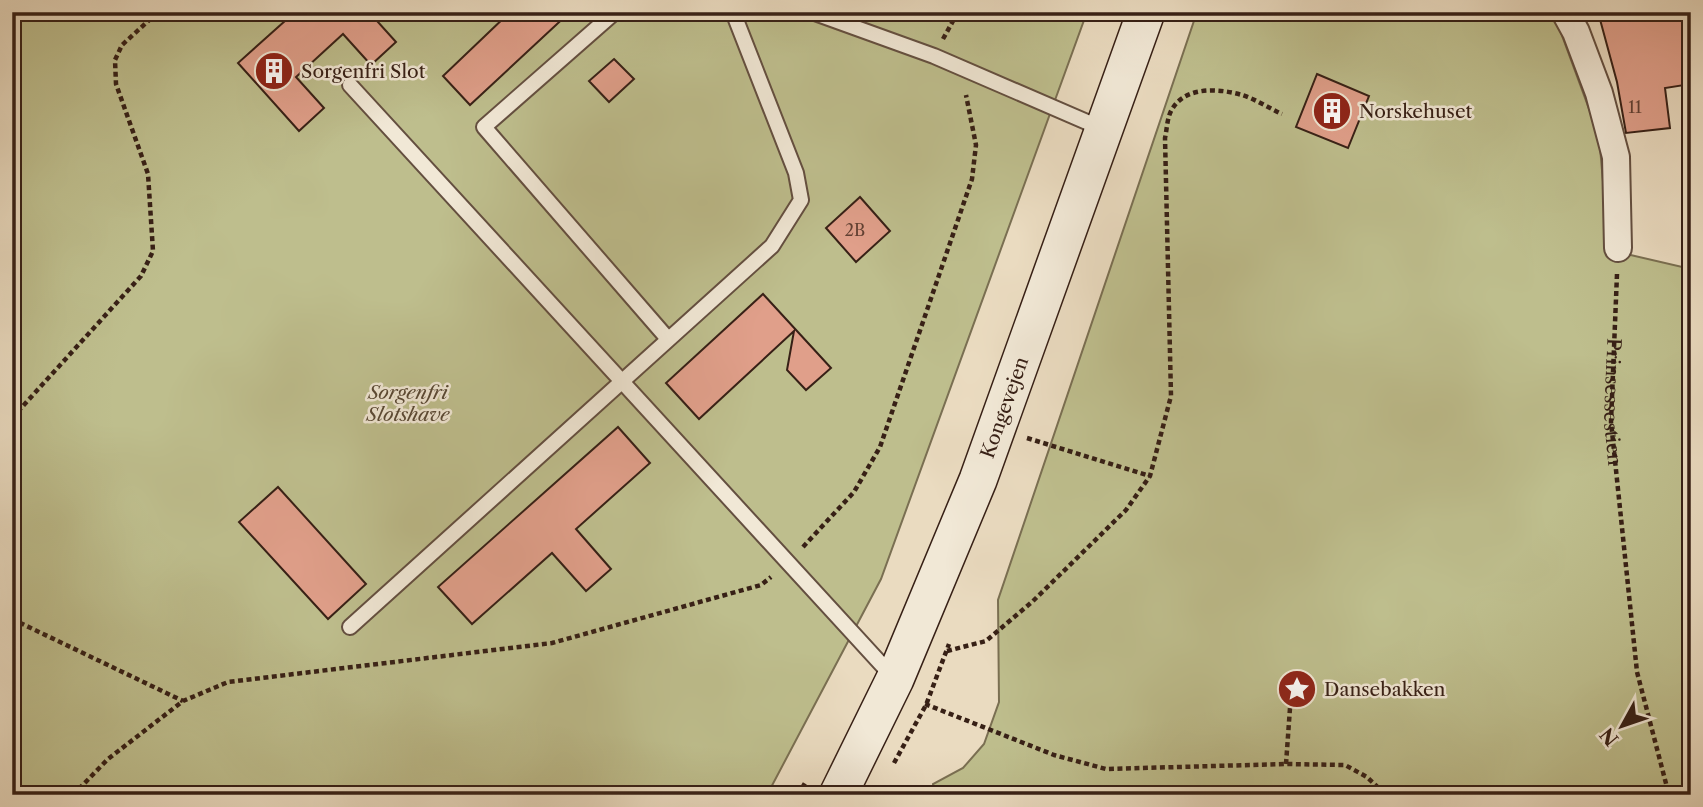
<svg xmlns="http://www.w3.org/2000/svg" width="1703" height="807" font-family="'Libre Caslon Text',serif">
<style>
.green{fill:#bebe8d;stroke:#7a6f52;stroke-width:2}
.building{fill:#e09f8a;stroke:#372016;stroke-width:2}
.lines{fill:none;stroke-linecap:round;stroke-linejoin:round}
.lane-casing{stroke:#644f40;stroke-width:18}
.street-casing{stroke:#644f40;stroke-width:30}
.secondary-casing{stroke:#372016;stroke-width:40}
.path{stroke:#372016;stroke-width:4.5;stroke-dasharray:5 3.5;stroke-linecap:butt}
.lane{stroke:#f1e8d6;stroke-width:14}
.street{stroke:#f1e8d6;stroke-width:26}
.secondary{stroke:#f1e8d6;stroke-width:37}
.labels{text-anchor:middle;stroke-width:5;stroke-linejoin:round;paint-order:stroke}
.number-label{font-size:16px;fill:#614033}
.poi-label{font-size:19px;fill:#372016;stroke:#f1e8d6;text-anchor:start}
.park-label{font-size:19px;font-style:italic;fill:#594834;stroke:#f1e8d6}
.street-label{font-size:19px;fill:#372016;stroke:#f1e8d6}
</style>
<rect width="100%" height="100%" fill="#eadbc0"/>
<filter id="stains"><feTurbulence type="fractalNoise" baseFrequency=".00286" numOctaves="4"/><feColorMatrix values="0 0 0 0 .2 0 0 0 0 .09 0 0 0 0 .02 0 0 0 .5 -.17"/></filter>
<radialGradient id="worn" r=".72"><stop offset=".6" stop-color="#630" stop-opacity="0"/><stop offset="1" stop-color="#630" stop-opacity=".3"/></radialGradient>
<g class="green">
<path d="M 12,12 L 1087,12 L 881,579 L 767,795 L 12,795 Z"/>
<path d="M 1197,12 L 1551,12 L 1557,22 L 1599,136 L 1609,250 L 1691,269 L 1691,795 L 934,795 L 933,784 L 963,768 L 984,744 L 999,702 L 998,600 Z"/>
</g>
<g class="building">
<path d="M 295,12 L 369,12 L 396,42 L 371,65 L 343,34 L 296,77 L 324,108 L 299,131 L 238,63 Z"/>
<path d="M 510,12 L 570,12 L 470,105 L 443,76 Z"/>
<path d="M 1598,12 L 1691,12 L 1691,84 L 1665,88 L 1670,128 L 1626,133 L 1617,82 Z"/>
<path d="M 614,59 L 634,79 L 609,102 L 589,81 Z"/>
<path d="M 1317,74 L 1369,96 L 1348,148 L 1296,127 Z"/>
<path d="M 860,197 L 890,231 L 856,262 L 826,228 Z"/>
<path d="M 763,294 L 831,368 L 806,390 L 787,370 L 794,331 L 699,419 L 666,383 Z"/>
<path d="M 618,427 L 650,463 L 576,529 L 611,569 L 586,591 L 552,553 L 472,624 L 438,587 Z"/>
<path d="M 278,487 L 366,584 L 328,619 L 239,522 Z"/>
</g>
<g class="lines">
<g class="lane-casing">
<g id="lane">
<path d="M 615,12 L 484,127 L 668,339"/>
<path d="M 812,12 L 934,56 L 1103,129"/>
<path d="M 350,85 L 893,677"/>
<path d="M 350,627 L 772,246 L 801,200 L 796,173 L 733,12"/>
</g>
</g>
<g class="street-casing">
<path id="street" d="M 1565,12 L 1576,32 L 1599,93 L 1616,157 L 1618,248"/>
</g>
<g class="secondary-casing">
<g id="secondary">
<path id="s2" d="M 838,795 L 895,679 L 978,480 L 1146,12"/>
</g>
</g>
<g class="path">
<path d="M 943,39 L 958,12"/>
<path id="s1" d="M 1617,274 L 1611,422 L 1637,672 L 1669,795"/>
<path d="M 12,418 L 141,276 L 153,251 L 148,174 L 116,84 L 115,60 L 122,45 L 158,12"/>
<path d="M 1027,438 L 1150,476"/>
<path d="M 803,547 L 854,492 L 880,447 L 972,179 L 976,145 L 966,95"/>
<path d="M 12,619 L 183,701"/>
<path d="M 947,651 L 986,641 L 1032,602 L 1126,510 L 1150,476 L 1171,396 L 1165,138 C 1167,129 1167,119 1171,111 C 1184,86 1218,88 1242,95 C 1255,99 1269,108 1282,114"/>
<path d="M 925,704 L 1054,755 L 1106,769 L 1286,764 L 1345,765 L 1367,777 L 1386,795"/>
<path d="M 894,763 L 926,705 L 949,644"/>
<path d="M 1286,764 L 1291,694"/>
<path d="M 73,795 L 108,759 L 183,701 L 228,682 L 552,643 L 761,585 L 771,577"/>
<path d="M 798,795 L 805,783"/>
</g>
<use href="#lane" class="lane"/>
<use href="#street" class="street"/>
<use href="#secondary" class="secondary"/>
</g>
<defs>
<g id="building-disc" transform="scale(2.0125)"><circle r="9.5" fill="#8f2418" stroke="#f1e8d6"/><path d="M-4-6H4V6H1V3H-1V6H-4ZM-2.5-4.3h1.7v1.8h-1.7ZM.8-4.3h1.7v1.8H.8ZM-2.5-1h1.7V.8h-1.7ZM.8-1h1.7V.8H.8Z" fill="#fff"/></g>
<g id="sight-disc" transform="scale(2.0125)"><circle r="9.5" fill="#8f2418" stroke="#f1e8d6"/><path d="M0-6L1.8-2.2L6-1.7L2.9 1.2L3.7 5.4L0 3.3L-3.7 5.4L-2.9 1.2L-6-1.7L-1.8-2.2Z" fill="#fff"/></g>
</defs>
<g fill-rule="evenodd">
<use href="#building-disc" x="274" y="71"/>
<use href="#building-disc" x="1332" y="111"/>
<use href="#sight-disc" x="1297" y="689"/>
</g>
<g class="labels">
<g class="number-label">
<text x="1635" y="113">11</text>
<text x="855" y="236">2B</text>
</g>
<g class="poi-label">
<text x="301" y="78">Sorgenfri Slot</text>
<text x="1359" y="118">Norskehuset</text>
<text x="1324" y="696">Dansebakken</text>
</g>
<g class="park-label">
<text x="408" y="399">Sorgenfri<tspan x="408" dy="22">Slotshave</tspan></text>
</g>
<g class="street-label">
<text dy="7" stroke="none"><textPath href="#s1" startOffset="128">Prinsessestien</textPath></text>
<text dy="7" stroke="none"><textPath href="#s2" startOffset="422">Kongevejen</textPath></text>
</g>
</g>
<rect width="1703" height="807" fill="none" stroke="#eadbc0" stroke-width="42"/>
<rect x="14" y="14" width="1675" height="779" fill="none" stroke="#372016" stroke-width="3.5"/>
<rect x="21" y="21" width="1661" height="765" fill="none" stroke="#372016" stroke-width="2"/>
<g transform="translate(1622 726) rotate(230)" stroke="#f1e8d6" stroke-width="5" paint-order="stroke">
<path d="M0-5L12 26L0 18L-12 26Z" fill="#372016"/>
<text y="-10" font-size="19" font-weight="bold" text-anchor="middle" fill="#372016">N</text>
</g>
<rect width="100%" height="100%" filter="url(#stains)"/>
<rect width="100%" height="100%" fill="url(#worn)"/>
</svg>
